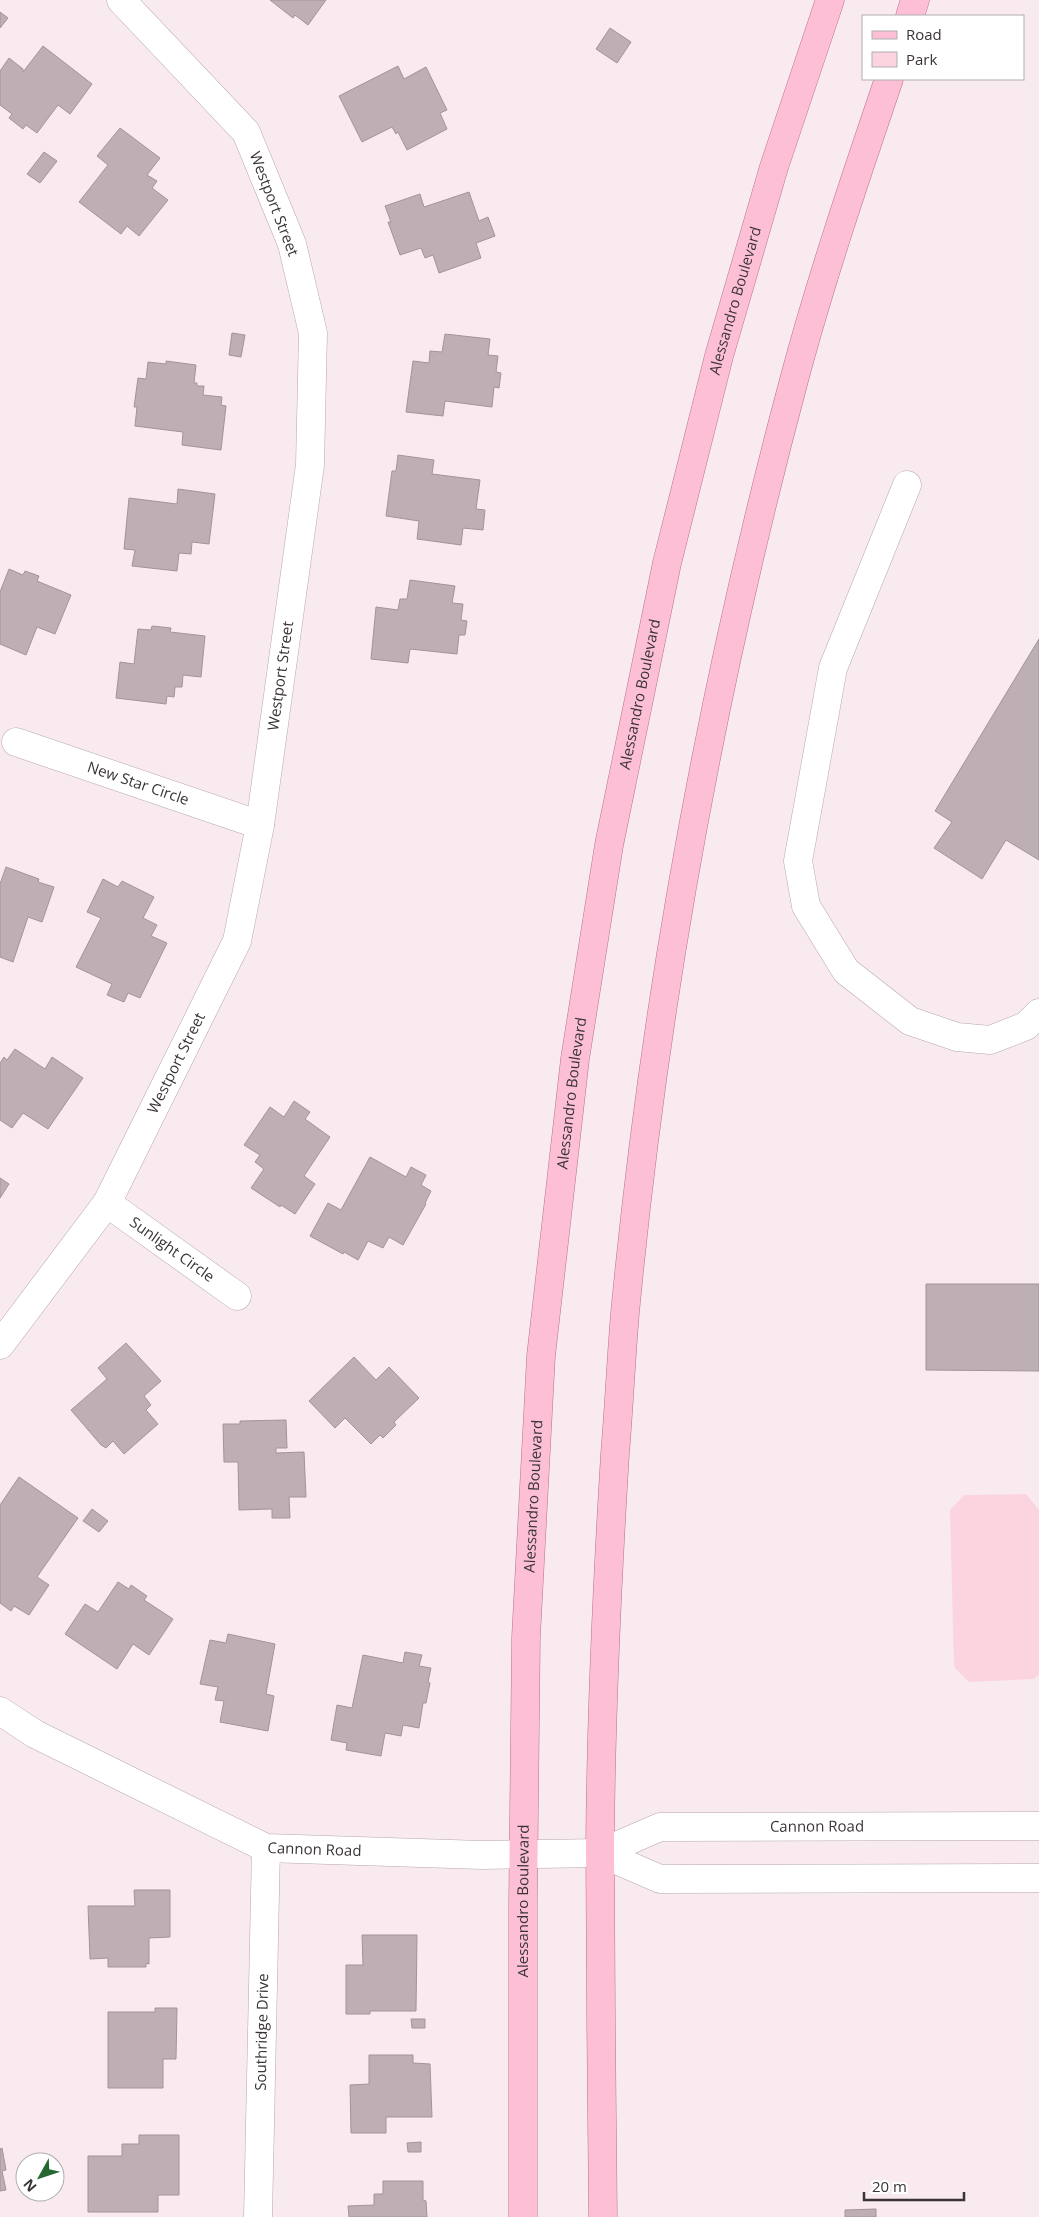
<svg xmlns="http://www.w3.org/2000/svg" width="1039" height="2217" font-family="'Open Sans',sans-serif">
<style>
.green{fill:#fbd4e0}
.building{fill:#bdafb3;stroke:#a29498}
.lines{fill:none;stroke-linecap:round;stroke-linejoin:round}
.minor-casing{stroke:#b6a8ac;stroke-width:29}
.major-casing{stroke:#b7728b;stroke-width:29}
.minor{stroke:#fff;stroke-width:28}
.major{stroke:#fcbfd5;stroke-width:28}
.labels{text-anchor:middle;stroke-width:4;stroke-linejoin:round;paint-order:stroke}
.street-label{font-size:15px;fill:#3a3436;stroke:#fff}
</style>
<rect width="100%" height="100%" fill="#f9eaef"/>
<path class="green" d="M 1026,1494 L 1039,1510 L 1039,1674 L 1034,1679 L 969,1682 L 954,1667 L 950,1510 L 964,1495 Z"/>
<g class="building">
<path d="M 270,0 L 326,0 L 308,25 L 295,15 L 293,18 Z"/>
<path d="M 0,12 L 8,18 L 0,28 Z"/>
<path d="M 610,28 L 631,42 L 617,63 L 596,49 Z"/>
<path d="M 43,46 L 92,84 L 70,114 L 58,105 L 37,133 L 26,125 L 23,129 L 9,118 L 12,114 L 0,105 L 0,71 L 9,58 L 23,69 L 23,72 Z"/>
<path d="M 398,66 L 404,79 L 426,67 L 447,110 L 440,113 L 447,129 L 407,150 L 398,132 L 396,134 L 392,127 L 362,142 L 339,96 Z"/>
<path d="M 120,128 L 160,158 L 147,175 L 157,181 L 152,188 L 168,200 L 139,236 L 127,226 L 121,234 L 79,202 L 108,165 L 97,156 Z"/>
<path d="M 44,152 L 57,161 L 40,183 L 27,174 Z"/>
<path d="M 469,192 L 479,221 L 488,217 L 495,236 L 476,243 L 481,258 L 439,273 L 433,255 L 425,258 L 421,248 L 400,255 L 388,222 L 391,222 L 385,206 L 420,194 L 424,207 Z"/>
<path d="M 232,333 L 245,335 L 241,357 L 229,355 Z"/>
<path d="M 445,334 L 490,339 L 488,355 L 498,356 L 496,372 L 501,373 L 499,388 L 494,387 L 492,407 L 445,401 L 443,416 L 406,412 L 413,361 L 429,363 L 430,351 L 442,352 Z"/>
<path d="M 166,361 L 196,365 L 194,383 L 197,383 L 197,386 L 204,386 L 203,395 L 222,397 L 221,405 L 226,406 L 221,450 L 182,445 L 183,432 L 135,426 L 137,407 L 134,407 L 138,378 L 146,379 L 148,362 L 166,364 Z"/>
<path d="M 398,455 L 434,460 L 432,474 L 480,480 L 476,509 L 485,510 L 483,530 L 463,528 L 461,545 L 417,539 L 419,521 L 386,516 L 392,471 L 396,471 Z"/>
<path d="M 178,489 L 215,494 L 209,544 L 192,542 L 191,554 L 179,553 L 177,571 L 132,566 L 135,550 L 124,549 L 129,498 L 177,504 Z"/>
<path d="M 9,569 L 23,575 L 25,571 L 39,576 L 37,581 L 71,595 L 55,634 L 37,627 L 26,655 L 0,644 L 0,592 Z"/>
<path d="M 410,580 L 455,586 L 452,603 L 463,604 L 461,620 L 467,621 L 465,635 L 459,635 L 457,654 L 410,649 L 408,663 L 371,659 L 376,607 L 398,610 L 400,599 L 407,599 Z"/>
<path d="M 152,626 L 171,628 L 170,632 L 205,636 L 201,677 L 183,675 L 182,687 L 175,687 L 174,697 L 167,696 L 166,704 L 116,698 L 120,662 L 134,664 L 138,629 L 151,630 Z"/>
<path d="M 1039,639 L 1039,860 L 1006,840 L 982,879 L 934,848 L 952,822 L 935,811 Z"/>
<path d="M 6,867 L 39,879 L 38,882 L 54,887 L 42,922 L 28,917 L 13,962 L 0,957 L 0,884 Z"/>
<path d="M 103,879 L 118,887 L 122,881 L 154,897 L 143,918 L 157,925 L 151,936 L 167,943 L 140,998 L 128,993 L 124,1002 L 107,995 L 112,984 L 76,967 L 101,918 L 87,912 Z"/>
<path d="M 15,1049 L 45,1069 L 52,1057 L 83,1078 L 48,1129 L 23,1113 L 12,1128 L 0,1120 L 0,1063 L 4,1057 L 7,1060 Z"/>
<path d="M 294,1101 L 310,1112 L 305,1119 L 330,1137 L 304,1176 L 315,1184 L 295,1214 L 281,1205 L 280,1207 L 251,1188 L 264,1169 L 255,1162 L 260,1155 L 244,1145 L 270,1107 L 284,1117 Z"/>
<path d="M 370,1157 L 406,1177 L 411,1167 L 426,1175 L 421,1185 L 431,1191 L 425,1203 L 426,1204 L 403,1245 L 389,1237 L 383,1248 L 368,1241 L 358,1260 L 344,1252 L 343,1254 L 310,1236 L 328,1203 L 341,1210 Z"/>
<path d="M 0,1178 L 9,1184 L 0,1198 Z"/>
<path d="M 926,1284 L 1039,1284 L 1039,1371 L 926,1370 Z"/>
<path d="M 126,1343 L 161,1381 L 144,1396 L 151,1405 L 146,1410 L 158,1424 L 124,1454 L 113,1441 L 106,1448 L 101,1445 L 71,1410 L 107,1379 L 98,1368 Z"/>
<path d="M 354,1357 L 376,1380 L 389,1367 L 419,1398 L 394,1422 L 396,1425 L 383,1438 L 380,1435 L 371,1444 L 345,1418 L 335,1428 L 309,1401 Z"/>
<path d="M 286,1420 L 287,1448 L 276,1448 L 276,1453 L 304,1452 L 306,1497 L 289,1497 L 290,1518 L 272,1518 L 272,1509 L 239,1510 L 238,1462 L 224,1462 L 223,1424 L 240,1424 L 240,1421 Z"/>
<path d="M 19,1477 L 78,1518 L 37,1577 L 49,1585 L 29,1615 L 14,1606 L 11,1611 L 0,1603 L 0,1505 Z"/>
<path d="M 92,1509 L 108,1521 L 99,1532 L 83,1521 Z"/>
<path d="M 118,1582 L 129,1589 L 131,1585 L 147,1596 L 144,1600 L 173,1619 L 149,1655 L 133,1644 L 117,1669 L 65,1634 L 85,1604 L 98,1612 Z"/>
<path d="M 228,1634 L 275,1644 L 266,1694 L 274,1696 L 268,1731 L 220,1722 L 224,1701 L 215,1700 L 218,1687 L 200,1684 L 210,1640 L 226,1643 Z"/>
<path d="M 405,1652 L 422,1655 L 419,1666 L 431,1668 L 428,1682 L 430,1683 L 426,1703 L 423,1703 L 419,1728 L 403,1725 L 401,1736 L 385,1733 L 381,1756 L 346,1750 L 347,1743 L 331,1740 L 337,1705 L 352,1708 L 363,1655 L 403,1663 Z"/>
<path d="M 134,1890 L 170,1890 L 170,1937 L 149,1938 L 149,1964 L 146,1963 L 146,1967 L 108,1967 L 108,1958 L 90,1959 L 88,1906 L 135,1906 Z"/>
<path d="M 362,1935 L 417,1935 L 416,2011 L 370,2011 L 370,2014 L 346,2014 L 346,1965 L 363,1965 Z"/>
<path d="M 155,2008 L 177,2008 L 176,2059 L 163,2059 L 163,2088 L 108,2088 L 108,2012 L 155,2012 Z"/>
<path d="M 411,2019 L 425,2019 L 425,2028 L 412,2028 Z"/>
<path d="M 369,2055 L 413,2055 L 413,2063 L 430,2064 L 432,2117 L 386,2117 L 386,2133 L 351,2133 L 350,2085 L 369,2084 Z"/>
<path d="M 139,2135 L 179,2135 L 179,2195 L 158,2195 L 158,2212 L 88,2212 L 88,2156 L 122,2156 L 122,2144 L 139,2144 Z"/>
<path d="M 421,2142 L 421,2152 L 408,2152 L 407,2143 Z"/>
<path d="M 2,2148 L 6,2170 L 2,2171 L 6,2190 L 0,2191 L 0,2149 Z"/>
<path d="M 383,2181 L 423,2181 L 423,2200 L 426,2201 L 427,2217 L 349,2217 L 348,2206 L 374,2205 L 374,2194 L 383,2194 Z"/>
<path d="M 876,2209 L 876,2217 L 845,2217 L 845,2210 Z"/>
</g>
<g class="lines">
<g class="minor-casing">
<g id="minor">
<path d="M 907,485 L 833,668 L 798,861 L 806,906 L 846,971 L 910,1021 L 957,1037 L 990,1040 L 1026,1026 L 1039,1013"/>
<path id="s1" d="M 16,742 L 260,825"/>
<path id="s2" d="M 107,1203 L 237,1296"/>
<path id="s3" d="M 0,1345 L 107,1203 L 237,941 L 260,825 L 310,465 L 313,333 L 292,244 L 246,132 L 121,0"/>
<path id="s4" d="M 0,1711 L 35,1734 L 266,1848 L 482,1855 L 600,1853 L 660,1827 L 1039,1826"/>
<path d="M 600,1853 L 660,1879 L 1039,1878"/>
<path id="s5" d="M 258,2217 L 266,1848"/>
</g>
</g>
<g class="major-casing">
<g id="major">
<path d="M 910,16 L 915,0"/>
<path id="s6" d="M 523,2217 L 523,1902 L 526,1637 L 541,1356 L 575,1059 L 609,845 L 667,563 L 719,356 L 774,167 L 830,0"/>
<path d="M 603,2217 C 602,2093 600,1970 600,1846 C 601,1716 607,1585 615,1454 C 619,1407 621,1360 625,1313 C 655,998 712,686 794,380 C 821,279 855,179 889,79"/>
</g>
</g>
<use href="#minor" class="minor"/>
<use href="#major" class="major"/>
</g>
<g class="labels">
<g class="street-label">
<text transform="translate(274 204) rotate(69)" y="5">Westport Street</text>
<text dy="5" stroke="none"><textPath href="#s6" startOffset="1936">Alessandro Boulevard</textPath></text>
<text dy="5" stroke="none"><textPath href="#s3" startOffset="739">Westport Street</textPath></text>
<text dy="5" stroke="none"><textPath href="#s6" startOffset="1531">Alessandro Boulevard</textPath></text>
<text dy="5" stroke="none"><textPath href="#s1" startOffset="129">New Star Circle</textPath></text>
<text dy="5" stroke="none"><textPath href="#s3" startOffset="334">Westport Street</textPath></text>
<text dy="5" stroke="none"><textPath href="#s6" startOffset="1126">Alessandro Boulevard</textPath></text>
<text dy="5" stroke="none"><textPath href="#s2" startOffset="80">Sunlight Circle</textPath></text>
<text dy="5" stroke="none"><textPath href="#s6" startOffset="721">Alessandro Boulevard</textPath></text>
<text dy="5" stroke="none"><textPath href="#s4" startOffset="856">Cannon Road</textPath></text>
<text dy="5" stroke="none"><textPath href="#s4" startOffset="348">Cannon Road</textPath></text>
<text dy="5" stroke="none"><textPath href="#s6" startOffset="316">Alessandro Boulevard</textPath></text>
<text dy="5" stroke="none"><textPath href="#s5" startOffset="185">Southridge Drive</textPath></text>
</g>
</g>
<rect x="862" y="15" width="162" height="65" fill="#ffffff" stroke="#b0aeaf"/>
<rect x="872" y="31" width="25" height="8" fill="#fcbfd5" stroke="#b0aeaf"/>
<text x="906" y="40" font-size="15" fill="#3a3436">Road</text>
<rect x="872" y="52" width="25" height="15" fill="#fbd4e0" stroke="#b0aeaf"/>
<text x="906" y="65" font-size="15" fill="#3a3436">Park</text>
<g transform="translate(40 2177) rotate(230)"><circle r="24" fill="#ffffff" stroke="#b0aeaf"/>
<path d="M0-4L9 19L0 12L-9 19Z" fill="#256731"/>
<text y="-8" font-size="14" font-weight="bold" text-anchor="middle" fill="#3a3436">N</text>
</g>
<path d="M864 2192v8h100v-8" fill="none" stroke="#3a3436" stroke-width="2.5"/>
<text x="872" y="2192" font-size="15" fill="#3a3436" stroke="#ffffff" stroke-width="4" paint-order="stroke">20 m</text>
</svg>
